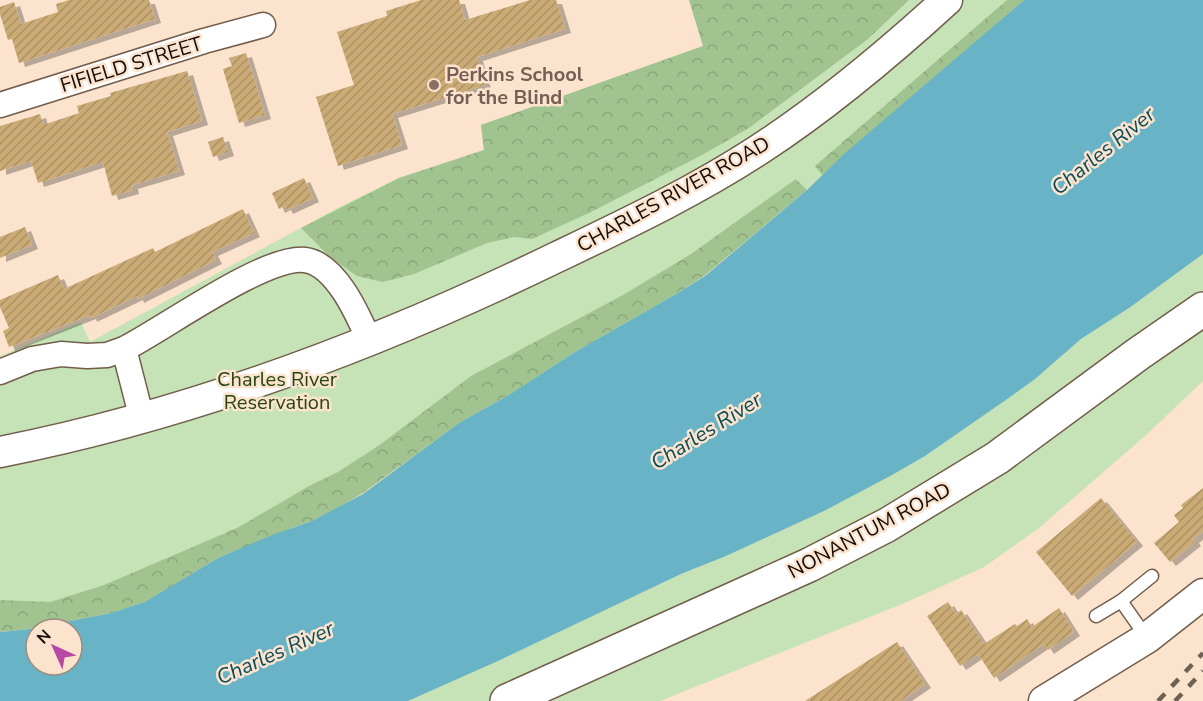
<svg xmlns="http://www.w3.org/2000/svg" width="1203" height="701" font-family="'Nunito Sans',sans-serif">
<style>
.green{fill:#c5e3b6}
.forest{fill:url(#forest-crowns)}
.water{fill:#68b3c5;fill-rule:evenodd}
.building{fill:url(#building-hatch);filter:url(#shadow)}
.lines{fill:none;stroke-linecap:round;stroke-linejoin:round}
.service-casing{stroke:#725d4b;stroke-width:15}
.minor-casing{stroke:#725d4b;stroke-width:27}
.tertiary-casing{stroke:#725d4b;stroke-width:33}
.secondary-casing{stroke:#725d4b;stroke-width:36}
.service{stroke:#fff;stroke-width:12}
.minor{stroke:#fff;stroke-width:24}
.tertiary{stroke:#fff;stroke-width:30}
.secondary{stroke:#fff;stroke-width:33}
.rail{stroke:#6e6054;stroke-width:4.5;stroke-dasharray:10 10;stroke-linecap:butt}
.education-dot{fill:#8d6e63;stroke:#fbe3ce;stroke-width:2}
.labels{text-anchor:middle;stroke-width:5;stroke-linejoin:round;paint-order:stroke}
.street-label{font-size:20px;fill:#120a04;stroke:#fbe3ce}
.education-label{font-size:20px;font-weight:bold;fill:#785e54;stroke:#fbe3ce;text-anchor:start}
.park-label{font-size:20px;fill:#264511;stroke:#fbe3ce}
.water-label{font-size:21px;font-style:italic;fill:#064c59;stroke:#fbe3ce}
</style>
<defs>
<pattern id="forest-crowns" width="20" height="18" patternUnits="userSpaceOnUse" patternTransform="scale(1.5)"><rect width="20" height="18" fill="#a1c390"/><path d="M2 6a3 3 0 1 1 6 0M12 15a3 3 0 1 1 6 0" fill="none" stroke="#8aa67b"/></pattern>
<pattern id="building-hatch" width="6" height="6" patternUnits="userSpaceOnUse" patternTransform="scale(1.5)"><rect width="6" height="6" fill="#caaa75"/><path d="M-1 1l2-2M0 6l6-6M5 7l2-2" fill="none" stroke="#ac9164"/></pattern>
<filter id="shadow"><feDropShadow dx="6" dy="4" stdDeviation="0" flood-color="#0004"/></filter>
</defs>
<rect width="100%" height="100%" fill="#fbe3ce"/>
<g class="green">
<path d="M 689,0 L 1024,0 L 844,154 L 807,190 L 704,276 L 312,521 L 0,632 L 0,356 L 81,322 L 90,342 L 336,209 L 399,178 L 484,150 L 481,125 L 703,46 Z"/>
<path d="M 1203,254 L 1203,381 L 1146,435 L 1039,528 L 984,567 L 907,602 L 660,701 L 408,701 L 498,661 L 681,574 L 726,556 L 824,511 L 925,456 L 1035,379 L 1081,339 L 1129,308 Z"/>
</g>
<g class="forest">
<path d="M 689,0 L 909,0 L 868,39 L 749,128 L 702,155 L 591,212 L 532,239 L 514,237 L 487,243 L 414,274 L 383,282 L 357,276 L 330,257 L 301,228 L 399,178 L 484,150 L 481,125 L 703,46 Z"/>
<path d="M 1007,0 L 1024,0 L 822,175 L 815,166 Z"/>
<path d="M 796,179 L 807,190 L 704,276 L 671,297 L 575,352 L 509,395 L 459,423 L 363,493 L 336,509 L 312,521 L 294,527 L 218,558 L 146,602 L 111,613 L 30,629 L 0,632 L 0,600 L 50,602 L 104,585 L 237,528 L 311,485 L 338,472 L 381,444 L 471,376 L 623,295 L 691,254 Z"/>
</g>
<path class="water" d="M 1024,0 L 1203,0 L 1203,254 L 1129,308 L 1081,339 L 1035,379 L 1013,395 L 925,456 L 892,475 L 824,511 L 726,556 L 681,574 L 498,661 L 408,701 L 0,701 L 0,632 L 30,629 L 111,613 L 145,602 L 218,558 L 272,535 L 312,521 L 363,494 L 459,423 L 509,395 L 575,352 L 671,297 L 705,276 L 807,190 L 844,154 ZM 36,629 L 72,629 L 72,665 L 36,665 Z"/>
<g class="building">
<path d="M 69,0 L 149,0 L 155,19 L 19,63 L 12,39 L 8,40 L 0,14 L 0,7 L 14,2 L 21,24 L 58,12 L 56,4 Z"/>
<path d="M 421,0 L 459,0 L 465,20 L 530,0 L 556,0 L 565,29 L 477,57 L 485,85 L 392,114 L 402,145 L 338,166 L 316,97 L 354,85 L 337,32 L 387,16 L 386,11 Z"/>
<path d="M 246,53 L 265,115 L 239,123 L 223,69 L 232,66 L 229,58 Z"/>
<path d="M 187,71 L 202,121 L 167,132 L 179,171 L 132,185 L 133,190 L 112,196 L 103,162 L 38,183 L 31,161 L 0,171 L 0,126 L 40,114 L 43,125 L 79,113 L 77,106 L 111,96 L 110,93 Z"/>
<path d="M 223,137 L 228,152 L 213,157 L 208,142 Z"/>
<path d="M 304,178 L 313,198 L 287,210 L 285,206 L 279,209 L 272,193 Z"/>
<path d="M 243,209 L 254,233 L 212,252 L 216,260 L 138,299 L 137,296 L 91,318 L 90,315 L 9,347 L 3,331 L 9,328 L 0,307 L 0,300 L 58,275 L 64,289 L 153,248 L 155,252 Z"/>
<path d="M 25,227 L 32,245 L 0,258 L 0,237 Z"/>
<path d="M 1203,488 L 1203,531 L 1193,539 L 1195,542 L 1170,562 L 1154,543 L 1179,522 L 1174,515 L 1183,508 L 1181,505 Z"/>
<path d="M 1101,498 L 1137,542 L 1072,596 L 1036,552 Z"/>
<path d="M 948,602 L 956,614 L 961,610 L 984,644 L 1015,624 L 1017,626 L 1027,619 L 1032,627 L 1059,608 L 1074,632 L 1048,650 L 1044,644 L 994,678 L 978,654 L 960,666 L 927,616 Z"/>
<path d="M 897,642 L 925,684 L 900,701 L 805,701 Z"/>
</g>
<g class="lines">
<g class="service-casing">
<g id="service">
<path d="M 1121,601 L 1152,576"/>
<path d="M 1096,616 L 1121,601 L 1147,638"/>
</g>
</g>
<g class="minor-casing">
<g id="minor">
<path d="M 0,105 L 204,41 L 263,25"/>
<path d="M 124,349 L 142,419"/>
<path d="M 0,372 L 32,359 L 61,354 L 87,356 L 107,355 L 124,349 C 164,329 265,255 305,260 C 336,264 358,315 369,340"/>
</g>
</g>
<g class="tertiary-casing">
<g id="tertiary">
<path d="M 0,452 C 194,414 380,343 557,257 C 626,224 696,191 760,149 C 826,106 889,53 947,0"/>
<path d="M 1044,701 L 1147,638 L 1203,594"/>
</g>
</g>
<g class="secondary-casing">
<path id="secondary" d="M 507,701 L 809,565 L 887,525 L 997,458 L 1138,354 L 1203,309"/>
</g>
<use href="#service" class="service"/>
<use href="#minor" class="minor"/>
<use href="#tertiary" class="tertiary"/>
<use href="#secondary" class="secondary"/>
<g class="rail">
<path d="M 1158,701 L 1203,653"/>
<path d="M 1175,701 L 1203,671"/>
</g>
</g>
<circle class="education-dot" cx="434" cy="85" r="6"/>
<g class="labels">
<g class="street-label">
<text transform="translate(131 64) rotate(-17)" y="7">FIFIELD STREET</text>
<text transform="translate(673 194) rotate(-29)" y="7">CHARLES RIVER ROAD</text>
<text transform="translate(869 530) rotate(-28)" y="7">NONANTUM ROAD</text>
</g>
<g class="education-label">
<text x="446" y="81">Perkins School<tspan x="446" dy="23">for the Blind</tspan></text>
</g>
<g class="park-label">
<text x="277" y="386">Charles River<tspan x="277" dy="23">Reservation</tspan></text>
</g>
<g class="water-label">
<text transform="translate(1103 151) rotate(-39)" y="7">Charles River</text>
<text transform="translate(706 431) rotate(-32)" y="7">Charles River</text>
<text transform="translate(275 653) rotate(-24)" y="7">Charles River</text>
</g>
</g>
<g transform="translate(54 647) rotate(315)"><circle r="28" fill="#fbe3ce" stroke="#9e8c7d" stroke-width="1.5"/>
<path d="M0-4.5L10 22L0 15L-10 22Z" fill="#b748a5"/>
<text y="-9" font-size="16" font-weight="bold" text-anchor="middle" fill="#120a04">N</text>
</g>
</svg>
